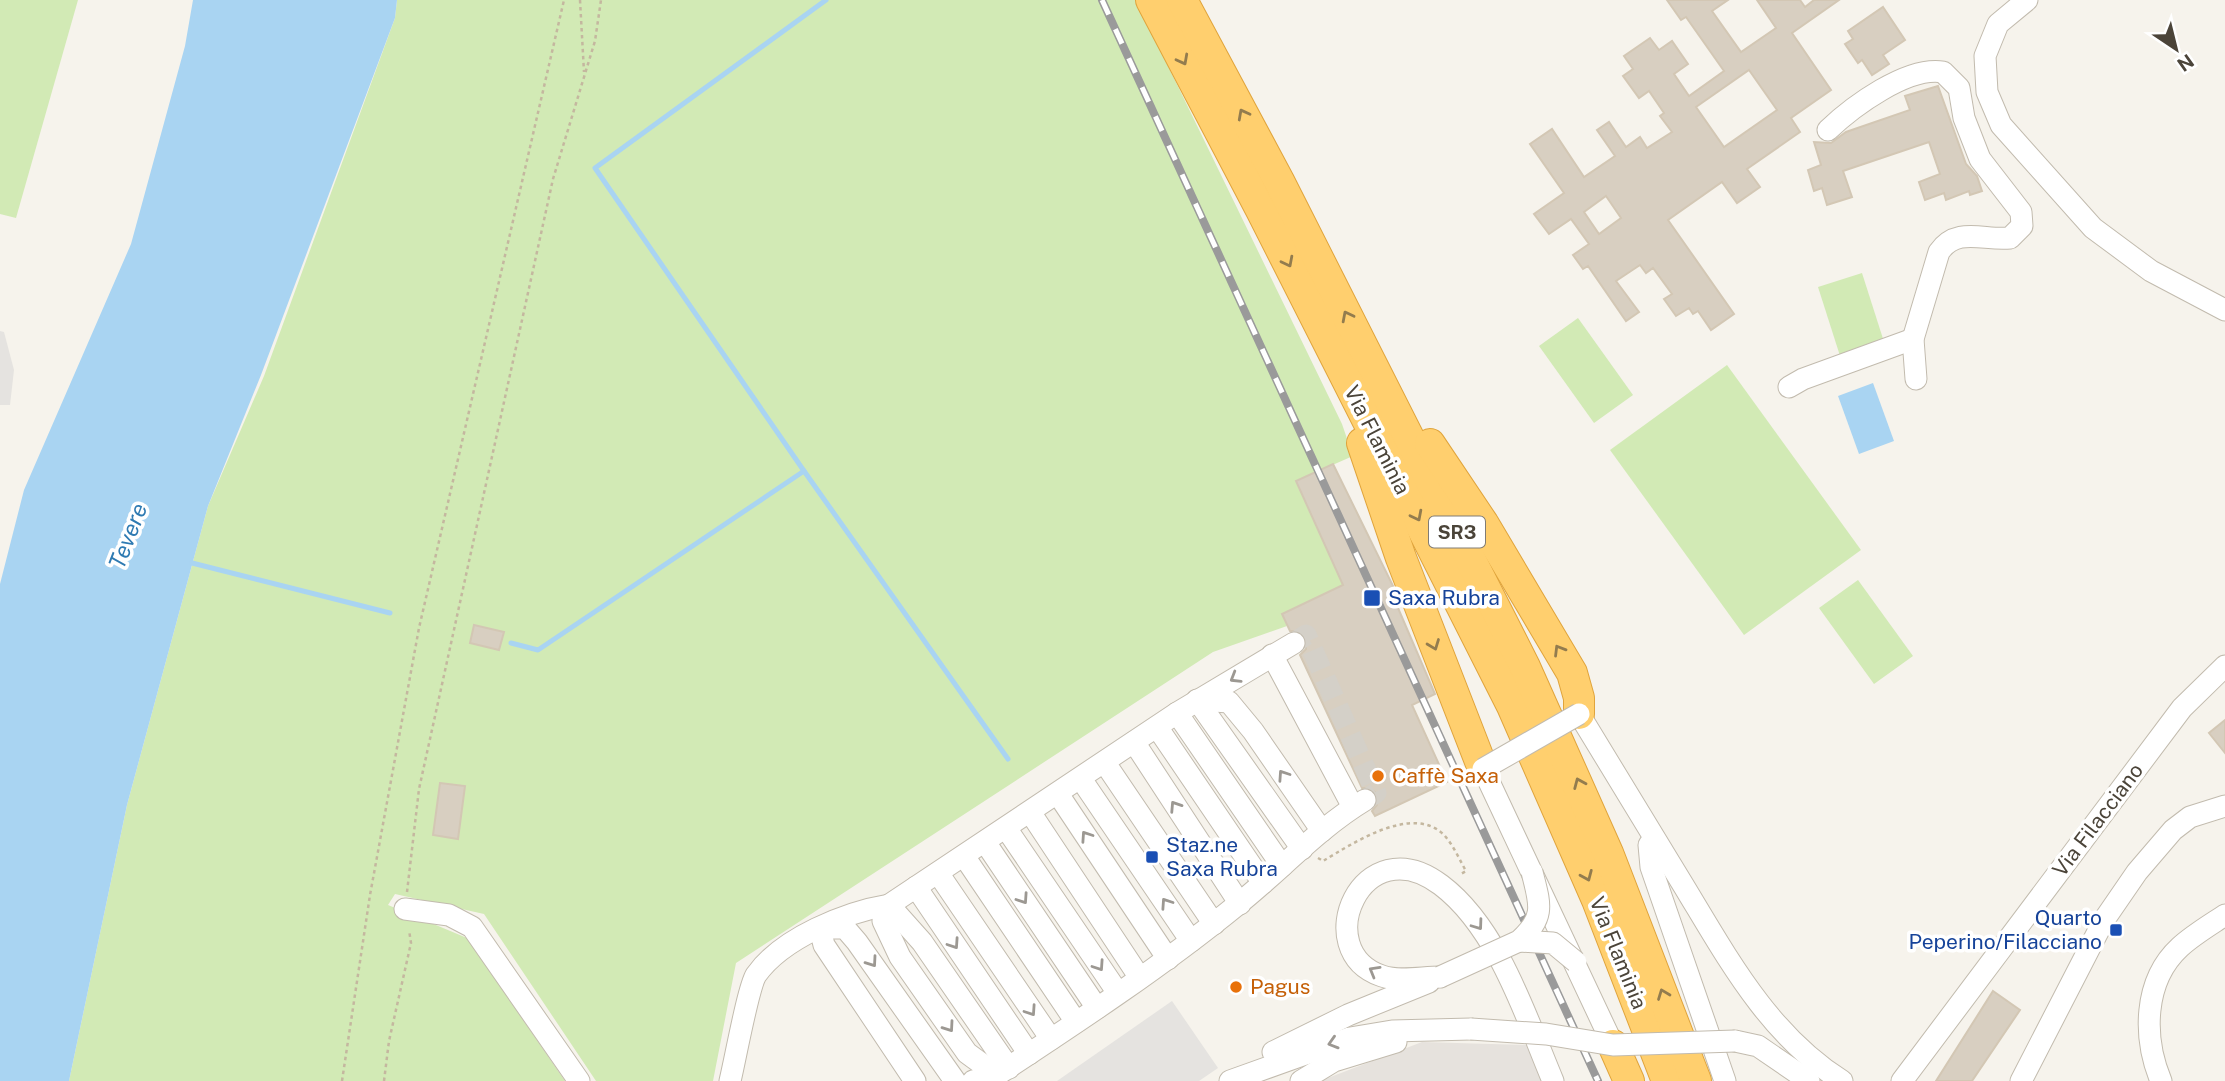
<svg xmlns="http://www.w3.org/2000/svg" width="2225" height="1081" font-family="'Public Sans',sans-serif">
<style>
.industrial{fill:#e6e2dd}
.green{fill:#d2eab5}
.parking{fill:#e5e3e0}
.water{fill:#a9d4f2}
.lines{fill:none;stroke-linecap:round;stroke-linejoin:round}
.stream{stroke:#a9d4f2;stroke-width:5}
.building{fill:#d8cfc1;stroke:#d3c7b4;stroke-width:2;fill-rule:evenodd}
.minor-tunnel{stroke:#d4d0c8;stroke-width:21;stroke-dasharray:21 10;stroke-linecap:butt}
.minor-casing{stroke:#c2bbae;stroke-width:23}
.highway-casing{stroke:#e0a43c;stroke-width:32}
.path{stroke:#c4b79f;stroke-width:2.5;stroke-dasharray:3.5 3.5;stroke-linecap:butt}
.minor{stroke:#fff;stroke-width:21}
.highway{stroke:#ffcf6e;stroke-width:30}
.rail-casing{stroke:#9a9a9a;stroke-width:8}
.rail{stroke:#fff;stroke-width:5;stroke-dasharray:16;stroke-linecap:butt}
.minor-bridge-casing{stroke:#c2bbae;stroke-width:23;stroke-linecap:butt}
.minor-bridge{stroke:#fff;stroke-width:21}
.oneway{stroke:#937c4e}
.oneway2{stroke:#9c9892}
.transit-dot{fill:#1a4fb4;stroke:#fff;stroke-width:2.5}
.food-dot{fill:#e8710a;stroke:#fff;stroke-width:2.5}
.labels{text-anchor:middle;stroke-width:7;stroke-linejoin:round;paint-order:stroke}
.shield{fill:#fff;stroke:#817c74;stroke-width:2}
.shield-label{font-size:19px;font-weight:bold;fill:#4b4439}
.street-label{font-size:21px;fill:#4b4439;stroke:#fff}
.transit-label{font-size:21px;fill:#164399;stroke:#fff;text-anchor:start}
.food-label{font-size:21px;fill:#c56008;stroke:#fff;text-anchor:start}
.water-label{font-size:23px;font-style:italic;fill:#2e7ab2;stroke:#fff}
</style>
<rect width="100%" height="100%" fill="#f6f3ec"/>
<path class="industrial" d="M 1422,1042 L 1528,1045 L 1543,1081 L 1320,1081 Z"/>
<g class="green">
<path d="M 0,0 L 78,0 L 16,218 L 0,214 Z"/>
<path d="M 397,0 L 1136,0 L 1342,424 L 1353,456 L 1296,481 L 1343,585 L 1282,614 L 1287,626 L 1213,652 L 736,963 L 713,1081 L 596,1081 L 484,914 L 395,894 L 388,905 L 467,938 L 565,1081 L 69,1081 L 127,805 L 208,506 L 264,376 L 395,18 Z"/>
<path d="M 1862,273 L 1885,345 L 1841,359 L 1818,287 Z"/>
<path d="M 1578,318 L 1633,395 L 1594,423 L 1539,346 Z"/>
<path d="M 1727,365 L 1861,550 L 1744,635 L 1610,450 Z"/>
<path d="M 1858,580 L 1913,656 L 1874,684 L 1819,608 Z"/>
</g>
<g class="parking">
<path d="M 0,331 L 4,332 L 14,370 L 10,405 L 0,405 Z"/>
<path d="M 1172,1001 L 1218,1068 L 1199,1081 L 1057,1081 Z"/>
</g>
<g class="water">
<path d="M 193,0 L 397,0 L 395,18 L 261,375 L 208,506 L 127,805 L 69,1081 L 0,1081 L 0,584 L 24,490 L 131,244 L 185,46 Z"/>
<path d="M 1873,383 L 1894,441 L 1859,454 L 1838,396 Z"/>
</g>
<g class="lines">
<g class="stream">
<path d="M 804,471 L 595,168 L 826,0"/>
<path d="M 192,563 L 390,613"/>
<path d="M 511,643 L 538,650 L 804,471 L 1008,759"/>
</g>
</g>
<g class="building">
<path d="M 1667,0 L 1728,0 L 1712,11 L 1741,52 L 1776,28 L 1757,0 L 1800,0 L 1805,7 L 1814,0 L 1839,0 L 1792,33 L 1831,90 L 1791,118 L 1800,132 L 1747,169 L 1760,187 L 1737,203 L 1722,182 L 1668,220 L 1734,314 L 1711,330 L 1698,311 L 1693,314 L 1689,308 L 1676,316 L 1664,299 L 1672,294 L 1653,268 L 1646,273 L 1640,265 L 1616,281 L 1639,312 L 1626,321 L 1588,266 L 1583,269 L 1573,255 L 1589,244 L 1571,219 L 1549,234 L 1534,214 L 1564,193 L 1530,144 L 1552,129 L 1584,177 L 1615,156 L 1597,130 L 1609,122 L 1626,147 L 1640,137 L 1647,148 L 1672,132 L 1660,116 L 1664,113 L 1649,91 L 1639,98 L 1623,76 L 1633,69 L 1624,56 L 1650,38 L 1659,50 L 1672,41 L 1688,64 L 1674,74 L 1689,96 L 1724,71 L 1686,17 L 1681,20 ZM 1749,70 L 1777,110 L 1724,147 L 1696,107 ZM 1606,196 L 1621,218 L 1599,234 L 1584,212 Z"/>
<path d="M 1883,7 L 1905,40 L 1883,55 L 1889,64 L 1872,75 L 1862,60 L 1858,63 L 1845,44 L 1853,39 L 1848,31 Z"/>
<path d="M 1938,86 L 1966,164 L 1977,176 L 1982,191 L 1970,195 L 1969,191 L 1946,200 L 1944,193 L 1925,200 L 1919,182 L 1940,174 L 1929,142 L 1843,171 L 1852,197 L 1827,205 L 1822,188 L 1814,191 L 1808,170 L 1821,165 L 1814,142 L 1831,143 L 1846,132 L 1910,110 L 1905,96 Z"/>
<path d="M 1333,464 L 1395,590 L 1398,600 L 1395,601 L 1435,694 L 1412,705 L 1447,782 L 1375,816 L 1372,811 L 1377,805 L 1376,793 L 1370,788 L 1362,788 L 1300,655 L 1306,649 L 1306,637 L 1300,631 L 1290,631 L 1282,614 L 1343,585 L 1296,481 Z"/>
<path d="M 474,625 L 504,632 L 499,650 L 470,643 Z"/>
<path d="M 2225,720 L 2225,753 L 2209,733 Z"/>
<path d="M 440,783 L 465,786 L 458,839 L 433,835 Z"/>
<path d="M 1993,991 L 2020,1010 L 1972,1081 L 1936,1081 Z"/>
</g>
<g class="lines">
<path class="minor-tunnel" d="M 1294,643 L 1306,635 L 1376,793 L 1365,800"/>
<g class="minor-casing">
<g id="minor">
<path d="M 2027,0 L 1998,24 L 1985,56 L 1987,92 L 2001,125 L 2093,228 L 2151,271 L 2225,310"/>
<path d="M 1828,130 C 1852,107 1907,66 1943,72 L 1959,88 L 1964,118 L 1980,159 L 2021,212 L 2022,226 L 2010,238 C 1984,241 1957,226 1939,252 L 1913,339 L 1916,379"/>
<path d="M 1789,387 L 1803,379 L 1913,339"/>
<path d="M 1272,655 L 1353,807"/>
<path d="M 1197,700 L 1302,849"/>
<path d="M 1198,700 L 1229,702 L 1253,731 L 1322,831"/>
<path d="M 1177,713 L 1282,866"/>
<path d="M 1579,714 C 1614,772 1650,830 1685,888 C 1728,959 1769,1035 1842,1081"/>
<path d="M 1157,727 L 1263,883"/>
<path d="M 1134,742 L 1240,904"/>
<path d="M 1105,763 L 1214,924"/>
<path d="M 1483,769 L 1613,1045"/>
<path d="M 1081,779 L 1191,941"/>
<path d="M 1058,794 L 1168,959"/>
<path d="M 1030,812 L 1140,978"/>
<path d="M 1006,828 L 1118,993"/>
<path d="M 1654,838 L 1649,845 L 1651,867 L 1725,1081"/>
<path d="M 985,842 L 1097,1008"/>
<path d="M 964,856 L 1076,1022"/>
<path d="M 938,873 L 1051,1039"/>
<path d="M 916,887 L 1029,1054"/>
<path d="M 889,905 L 883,921 L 900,957 L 967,1053 L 997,1075"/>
<path d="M 889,905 L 922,942 L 1009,1068"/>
<path d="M 405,909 L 449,915 L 472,927 L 579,1081"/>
<path d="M 822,928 L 845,928 L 857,942 L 955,1081"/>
<path d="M 820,929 L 824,945 L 915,1081"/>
<path d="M 1440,977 C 1422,977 1399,982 1382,976 C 1308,951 1362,825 1441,885 C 1498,928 1526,1017 1553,1081"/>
<path d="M 1735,1041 L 1758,1046 L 1809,1081"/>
<path d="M 1273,1052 L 1348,1015 L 1429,982"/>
<path d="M 730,1081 C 735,1061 748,988 756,975 C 782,938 846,912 889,905 L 1177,713 L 1294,643"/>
<path d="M 973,1081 L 997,1075 C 1079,1021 1161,967 1237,905 C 1280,871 1317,829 1365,800"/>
<path d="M 1230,1081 L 1350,1038 L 1392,1031 L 1471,1029"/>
<path d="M 1301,1081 L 1334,1061 L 1396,1042"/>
<path d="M 1902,1081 L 2182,708 L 2225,666"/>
<path d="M 2021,1081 L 2104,920 L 2137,872 L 2173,830 L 2190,817 L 2225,806"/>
<path d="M 2161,1081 C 2143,1038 2143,981 2180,947 C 2193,935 2210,925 2225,915"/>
</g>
</g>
<g class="highway-casing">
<g id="highway">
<path d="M 1151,0 L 1261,210 L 1512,706 L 1597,900 L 1667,1081"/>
<path d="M 1182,0 L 1279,181 L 1525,667 L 1608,853 L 1696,1081"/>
<path d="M 1362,443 L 1401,558 L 1483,769"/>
<path d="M 1430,444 L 1483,523 L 1572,673 L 1579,698 L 1579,714"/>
<path d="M 1613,1045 L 1629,1081"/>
</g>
</g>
<g class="path">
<path d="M 580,0 L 584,72"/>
<path d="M 1318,858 L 1323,861 C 1352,844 1411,804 1443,834 C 1453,844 1459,859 1466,871 L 1459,875"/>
<path d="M 407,892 L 419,789 L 553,179 L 595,41 L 601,0"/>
<path d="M 342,1081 L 370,895 L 419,628 L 564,0"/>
<path d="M 384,1081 L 389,1041 L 411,943 L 409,930"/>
</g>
<use href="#minor" class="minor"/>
<use href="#highway" class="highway"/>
<g class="rail-casing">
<path id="rail" d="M 1102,0 L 1598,1081"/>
</g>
<use href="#rail" class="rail"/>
<g class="minor-bridge-casing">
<g id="minor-bridge">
<path d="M 1483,769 L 1579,714"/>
<path d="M 1519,941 L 1553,943 L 1576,962"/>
<path d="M 1440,977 L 1519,941 C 1546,917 1540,904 1532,872"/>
<path d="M 1471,1029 L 1546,1034 L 1613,1045 L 1735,1041"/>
</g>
</g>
<use href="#minor-bridge" class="minor-bridge"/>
</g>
<defs><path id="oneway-chevron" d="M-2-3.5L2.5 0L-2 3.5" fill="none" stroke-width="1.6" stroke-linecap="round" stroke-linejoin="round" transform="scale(1.75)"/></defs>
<g class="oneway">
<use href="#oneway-chevron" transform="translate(1183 60) rotate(62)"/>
<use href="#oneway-chevron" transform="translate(1243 114) rotate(-118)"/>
<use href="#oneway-chevron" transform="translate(1288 262) rotate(63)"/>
<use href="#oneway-chevron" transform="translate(1347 316) rotate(-117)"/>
<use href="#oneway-chevron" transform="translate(1417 516) rotate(63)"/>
<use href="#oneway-chevron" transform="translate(1434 645) rotate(69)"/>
<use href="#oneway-chevron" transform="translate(1559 650) rotate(-121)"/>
<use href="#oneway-chevron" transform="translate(1579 783) rotate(-113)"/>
<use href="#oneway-chevron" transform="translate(1587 876) rotate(67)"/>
<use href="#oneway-chevron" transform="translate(1663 994) rotate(-111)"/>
</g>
<g class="oneway2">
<use href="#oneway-chevron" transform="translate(1235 678) rotate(149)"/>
<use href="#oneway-chevron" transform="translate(1283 775) rotate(-124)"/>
<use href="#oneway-chevron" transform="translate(1175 806) rotate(-123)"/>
<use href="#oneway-chevron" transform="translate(1086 836) rotate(-124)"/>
<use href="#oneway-chevron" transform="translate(1023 899) rotate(56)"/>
<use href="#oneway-chevron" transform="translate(1166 903) rotate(-124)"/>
<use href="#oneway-chevron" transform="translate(1478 925) rotate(54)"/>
<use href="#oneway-chevron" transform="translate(954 944) rotate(56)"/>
<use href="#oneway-chevron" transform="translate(872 962) rotate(55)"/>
<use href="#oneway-chevron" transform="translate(1099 966) rotate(56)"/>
<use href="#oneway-chevron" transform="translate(1374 971) rotate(-150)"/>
<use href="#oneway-chevron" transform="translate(1031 1011) rotate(56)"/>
<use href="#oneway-chevron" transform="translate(949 1027) rotate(55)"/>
<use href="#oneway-chevron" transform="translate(1333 1043) rotate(163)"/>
</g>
<g class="transit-dot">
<rect x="1363" y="589" width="18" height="18" rx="3.5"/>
<rect x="1145" y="850" width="14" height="14" rx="3.5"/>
<rect x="2109" y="923" width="14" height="14" rx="3.5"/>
</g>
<g class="food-dot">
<circle cx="1378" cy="776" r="7"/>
<circle cx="1236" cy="987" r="7"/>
</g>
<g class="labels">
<rect class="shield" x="1429" y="516.5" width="56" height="31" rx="5"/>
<g class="shield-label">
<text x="1457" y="539">SR3</text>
</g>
<g class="street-label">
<text transform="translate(1377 440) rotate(63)" y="7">Via Flaminia</text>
<text transform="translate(2098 820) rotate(-53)" y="7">Via Filacciano</text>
<text transform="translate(1618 953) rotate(68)" y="7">Via Flaminia</text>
</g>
<g class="transit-label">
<text x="1388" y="605">Saxa Rubra</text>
<text x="1166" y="852">Staz.ne<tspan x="1166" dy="24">Saxa Rubra</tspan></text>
<text x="2102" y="925" text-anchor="end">Quarto<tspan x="2102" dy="24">Peperino/Filacciano</tspan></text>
</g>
<g class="food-label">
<text x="1392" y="783">Caffè Saxa</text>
<text x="1250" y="994">Pagus</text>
</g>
<g class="water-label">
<text transform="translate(128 536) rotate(-69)" y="8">Tevere</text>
</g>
</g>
<g transform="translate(2176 49) rotate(145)" stroke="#ffffff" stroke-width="5" paint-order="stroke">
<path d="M0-5L12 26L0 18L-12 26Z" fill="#4b4439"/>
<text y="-10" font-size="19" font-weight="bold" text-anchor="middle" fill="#4b4439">N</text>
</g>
</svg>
